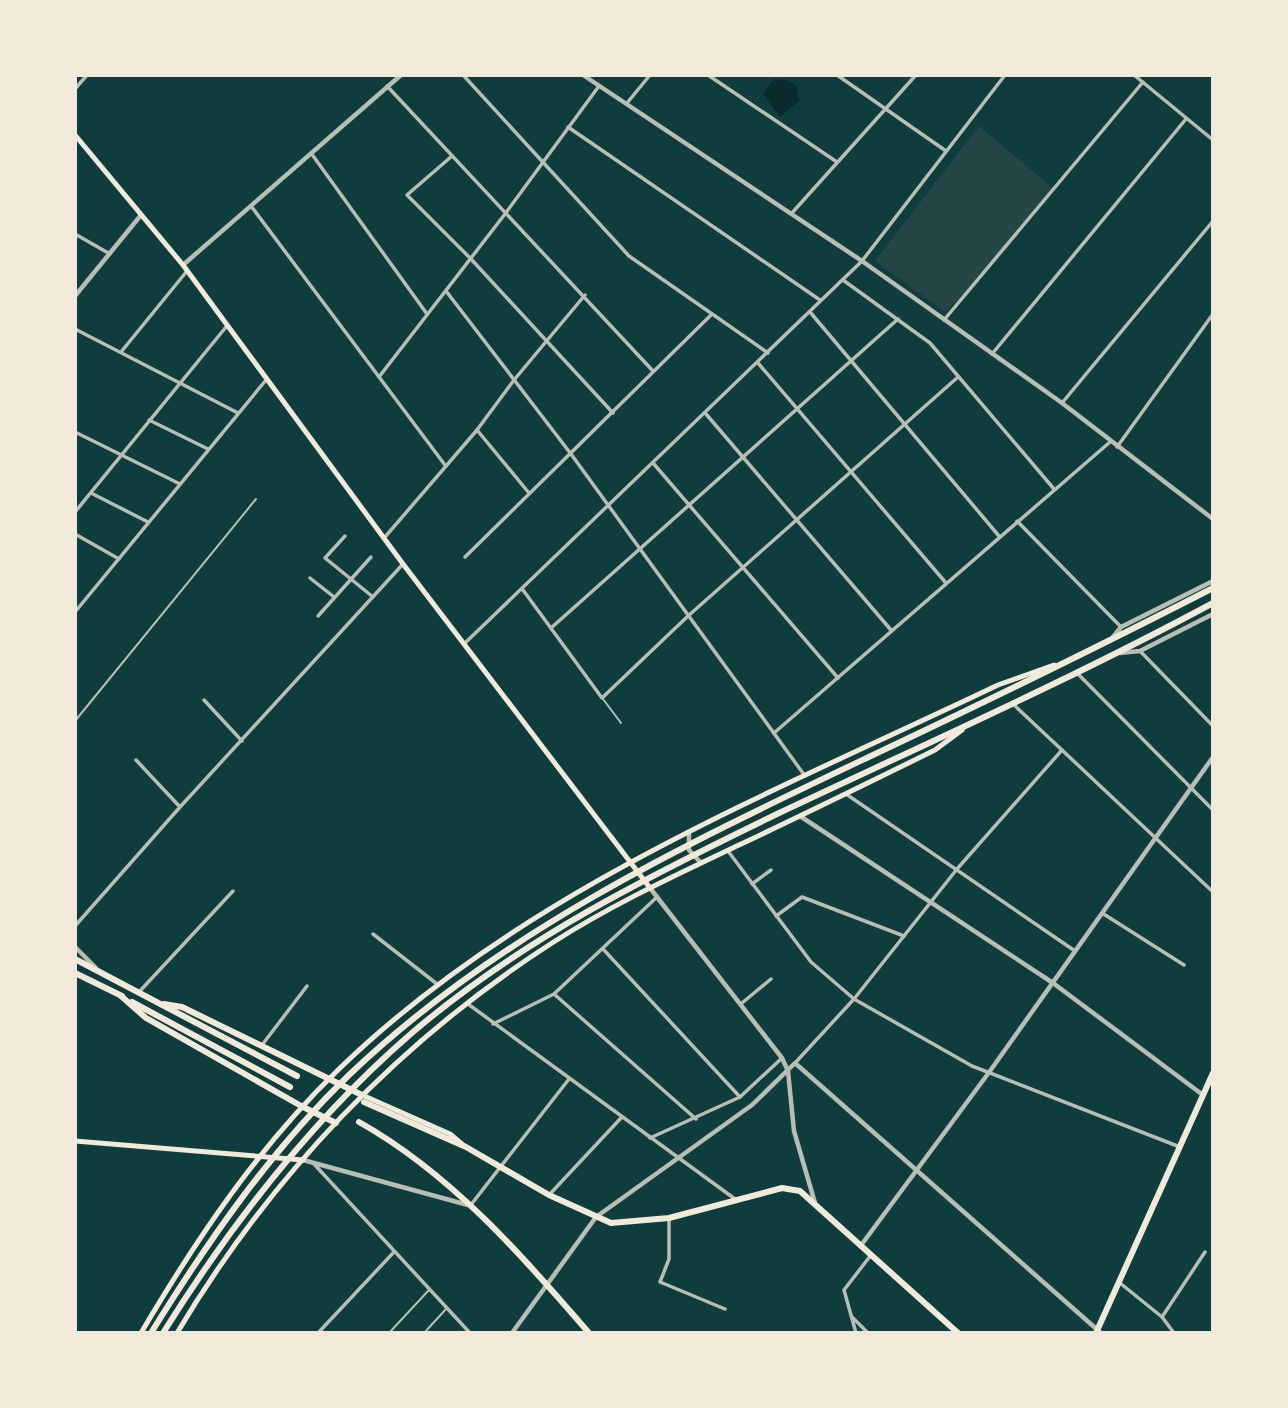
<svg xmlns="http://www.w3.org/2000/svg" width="1288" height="1408" font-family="'Nunito Sans',sans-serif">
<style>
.green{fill:#244646}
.water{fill:#0a2a2b}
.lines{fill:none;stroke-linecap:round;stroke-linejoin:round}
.service{stroke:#b8beb3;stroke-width:2}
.minor{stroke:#b8beb3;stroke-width:3.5}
.tertiary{stroke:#b8beb3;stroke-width:4.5}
.secondary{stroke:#f1e9da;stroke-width:5}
.primary{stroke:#f1e9da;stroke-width:6}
.trunk{stroke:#f1e9da;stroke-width:6}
</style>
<rect width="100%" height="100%" fill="#0f3d3e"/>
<path class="green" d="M 979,126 L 1054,189 L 977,281 L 945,312 L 875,261 Z"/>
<path class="water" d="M 774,79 L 787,80 L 797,86 L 799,101 L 780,117 L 763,94 Z"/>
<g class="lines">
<g class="service">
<path d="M 603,699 L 621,723"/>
<path d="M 75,721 L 256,499"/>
<path d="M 389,1333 L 429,1290"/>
<path d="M 424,1333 L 447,1308"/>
</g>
<g class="minor">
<path d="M 463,75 L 629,256 L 768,353"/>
<path d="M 708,75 L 837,162"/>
<path d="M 837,75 L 946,151"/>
<path d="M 1134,75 L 1213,140"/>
<path d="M 387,86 L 653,371"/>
<path d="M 75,89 L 87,75"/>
<path d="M 627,103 L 650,75"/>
<path d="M 568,127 L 820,300"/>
<path d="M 311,153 L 427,314"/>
<path d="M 452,156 L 407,195 L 471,259 L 613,413"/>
<path d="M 251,206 L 445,465"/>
<path d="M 791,214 L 916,75"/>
<path d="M 75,234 L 110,254"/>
<path d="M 843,280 L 930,343 L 1054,489"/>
<path d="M 446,291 L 571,454 L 805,776"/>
<path d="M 810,312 L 999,536"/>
<path d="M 944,320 L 1143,82"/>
<path d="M 75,329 L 238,413"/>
<path d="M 121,352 L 187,271"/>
<path d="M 992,354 L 1186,119"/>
<path d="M 758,363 L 946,583"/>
<path d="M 379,377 L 505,214 L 599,86"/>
<path d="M 1062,403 L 1213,221"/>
<path d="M 706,414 L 891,630"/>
<path d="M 149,420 L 208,449"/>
<path d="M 477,430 L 529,493"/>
<path d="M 75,432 L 180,484"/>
<path d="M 1117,447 L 1213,314"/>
<path d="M 653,463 L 838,678"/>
<path d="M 91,493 L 148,522"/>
<path d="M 75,512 L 226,327"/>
<path d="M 1017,521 L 1121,627"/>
<path d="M 75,534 L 119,559"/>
<path d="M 345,536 L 325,558 L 373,597"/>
<path d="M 385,537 L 477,430 L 514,380 L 585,295"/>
<path d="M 465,557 L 711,315"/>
<path d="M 310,578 L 334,597"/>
<path d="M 523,590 L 602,698 L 688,616 L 958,377"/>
<path d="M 75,612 L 266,380"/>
<path d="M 318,616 L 371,557"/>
<path d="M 551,628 L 898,319"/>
<path d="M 464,644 L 862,261 L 1005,75"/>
<path d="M 1140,651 L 1213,726"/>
<path d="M 1078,674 L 1213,810"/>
<path d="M 204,700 L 242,741"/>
<path d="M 1013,704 L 1213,892"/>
<path d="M 774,733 L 1110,442"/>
<path d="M 136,760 L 180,807"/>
<path d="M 846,794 L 1075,951"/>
<path d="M 728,851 L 811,962 L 854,999 L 972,1066 L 1180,1147"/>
<path d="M 752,884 L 771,870"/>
<path d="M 1102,913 L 1184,965"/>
<path d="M 776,916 L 802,897 L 904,936"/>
<path d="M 75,926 L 180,807 L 403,564"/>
<path d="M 373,934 L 437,984"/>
<path d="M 603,949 L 740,1097"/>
<path d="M 139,992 L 233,891"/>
<path d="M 554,994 L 696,1119"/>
<path d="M 742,1003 L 771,979"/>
<path d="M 468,1004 L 735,1199"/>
<path d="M 493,1024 L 554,994 L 657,897"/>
<path d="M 262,1045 L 307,986"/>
<path d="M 795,1063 L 854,999 L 957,869 L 1062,750"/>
<path d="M 650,1138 L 740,1097 L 782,1058"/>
<path d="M 314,1164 L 470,1333"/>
<path d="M 549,1195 L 621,1118"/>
<path d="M 470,1206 L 569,1079"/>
<path d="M 669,1218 L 669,1259 L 660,1282 L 725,1309"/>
<path d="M 1120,1283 L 1162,1317 L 1174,1333"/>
<path d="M 852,1317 L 868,1333"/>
<path d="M 1162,1317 L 1205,1252"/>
<path d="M 318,1333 L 394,1252"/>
<path d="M 856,1333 L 844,1290 L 871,1255"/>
</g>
<g class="tertiary">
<path d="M 583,75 L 862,261 L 1062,403 L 1213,519"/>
<path d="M 183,265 L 401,75"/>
<path d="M 75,296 L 141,215"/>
<path d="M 1113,637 L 1121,627 L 1213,581"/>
<path d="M 1120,653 L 1140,651 L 1213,614"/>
<path d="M 800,816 L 1053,983 L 1203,1095"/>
<path d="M 689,832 L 689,850 L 701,863"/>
<path d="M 650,888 L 782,1058 L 788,1071 L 794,1131 L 815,1203"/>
<path d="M 75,947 L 96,968"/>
<path d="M 303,1160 L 468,1205"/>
<path d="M 862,1244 L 990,1071 L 1213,757"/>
<path d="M 512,1333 L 596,1217 L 752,1105 L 795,1063 L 1101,1333"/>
</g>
<g class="secondary">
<path d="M 75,135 L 183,265 L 403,564 L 650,888"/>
<path d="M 362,1095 L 450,1134 L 463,1145"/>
<path d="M 75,1141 L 303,1160"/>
<path d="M 141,1333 C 197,1238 259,1146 339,1069 C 524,890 770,794 998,685 L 1054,665"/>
<path d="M 177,1333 C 270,1177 398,1042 552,943 C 611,905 676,875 739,845 C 805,814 870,782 935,750 L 962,730"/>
</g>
<g class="primary">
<path d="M 75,959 L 297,1076"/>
<path d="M 75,973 L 122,996"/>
<path d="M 121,996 L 146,1018 L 303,1107 L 336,1123"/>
<path d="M 132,1002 L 290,1087"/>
<path d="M 164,1004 L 182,1007 L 362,1095"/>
<path d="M 364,1102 L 466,1147 L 549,1195 L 611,1223 L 669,1218 L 782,1188 L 800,1191 L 958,1333"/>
<path d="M 359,1122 C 450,1173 522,1255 589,1333"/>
<path d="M 1096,1333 L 1213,1073"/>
</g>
<g class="trunk">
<path d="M 151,1333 C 208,1241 271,1150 349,1075 C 500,931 686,844 873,755 C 987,701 1100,646 1213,588"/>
<path d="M 163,1333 C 233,1221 313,1118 413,1032 C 522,939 649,876 777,814 C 923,745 1070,680 1213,603"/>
</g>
</g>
<rect width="1288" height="1408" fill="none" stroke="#f1e9da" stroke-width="154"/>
</svg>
